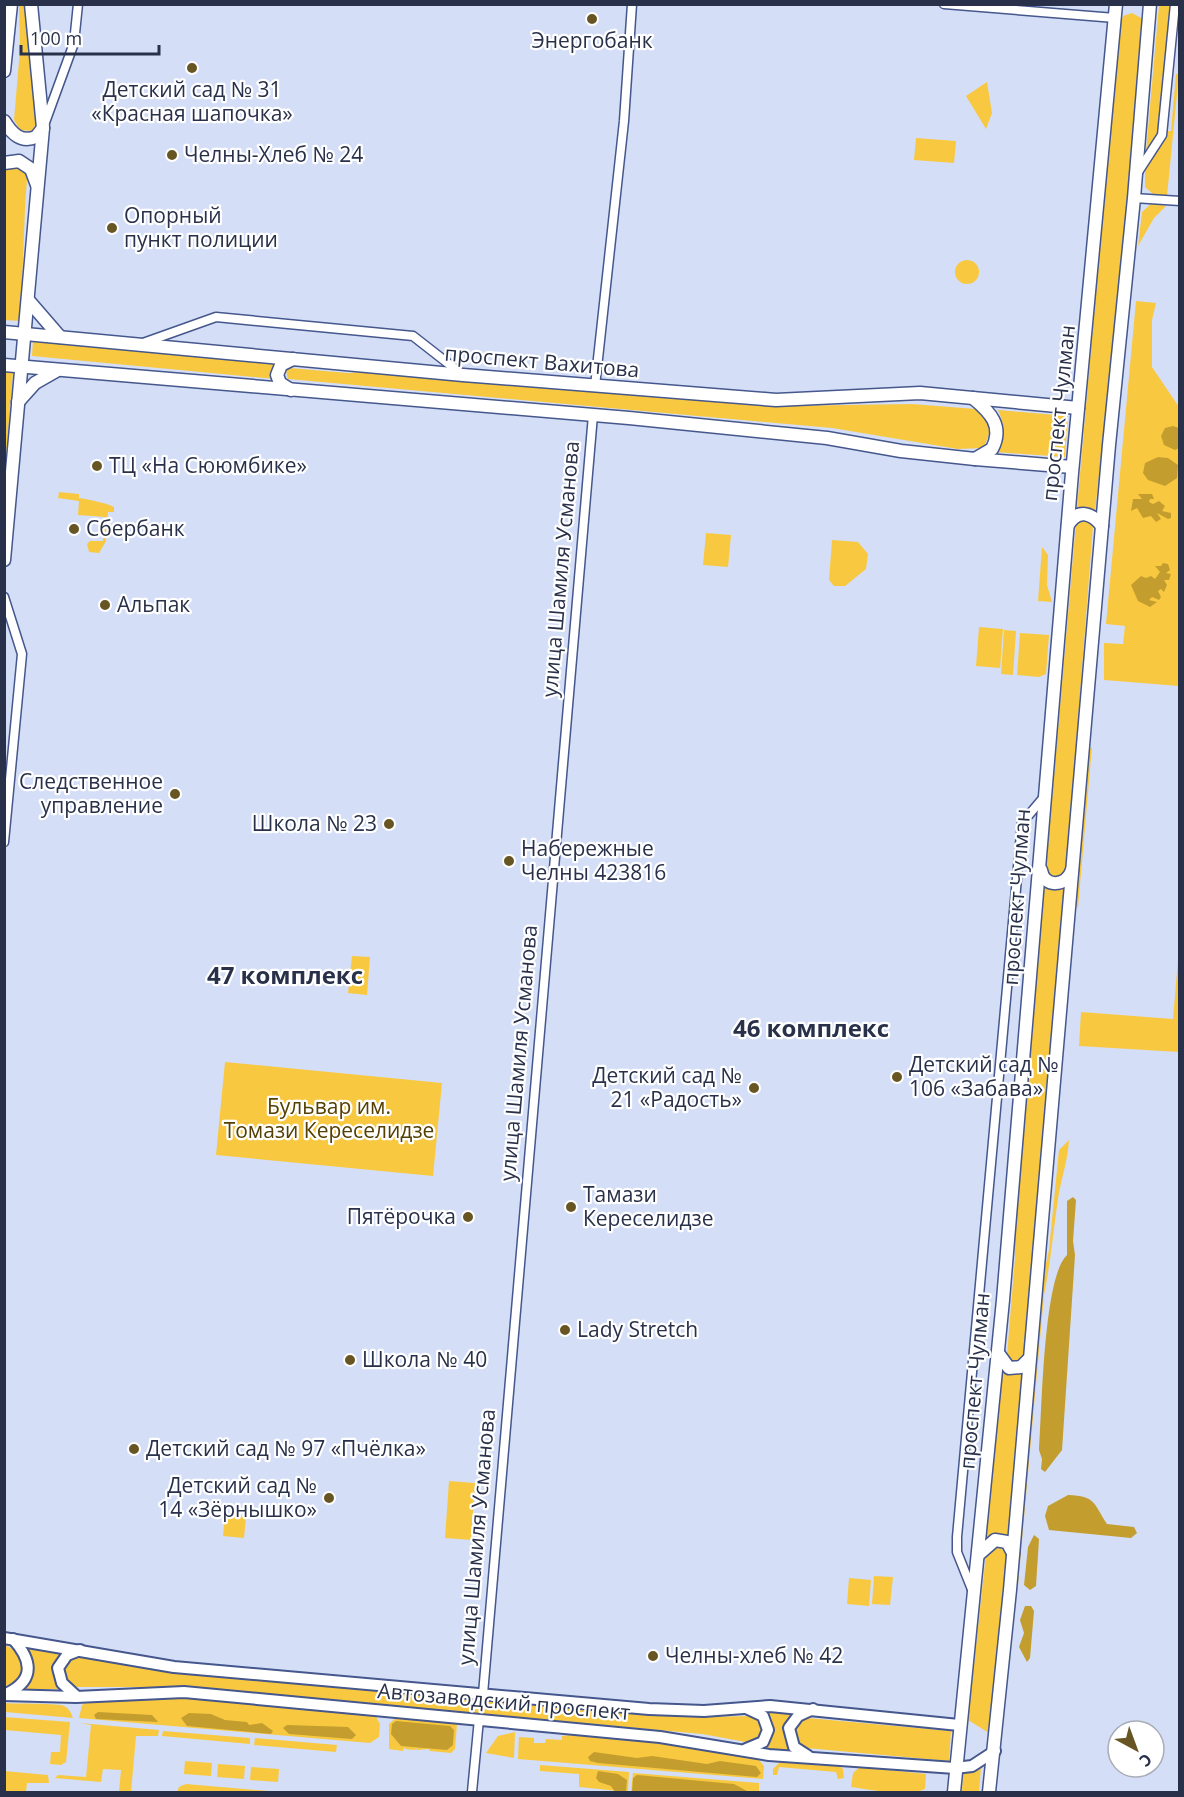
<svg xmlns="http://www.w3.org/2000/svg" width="1184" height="1797" font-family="'Open Sans',sans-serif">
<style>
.green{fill:#f8c940}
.forest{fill:#c39d2e}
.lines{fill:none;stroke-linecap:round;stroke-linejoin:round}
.minor-casing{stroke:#45578c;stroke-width:11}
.tertiary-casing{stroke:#45578c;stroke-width:14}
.secondary-casing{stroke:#45578c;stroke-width:15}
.minor{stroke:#fff;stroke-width:8}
.tertiary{stroke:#fff;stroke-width:10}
.secondary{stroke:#fff;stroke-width:12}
.poi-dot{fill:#675523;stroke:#fff;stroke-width:2}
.labels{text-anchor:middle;stroke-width:4.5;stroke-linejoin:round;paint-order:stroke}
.poi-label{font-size:21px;fill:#29314a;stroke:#fff;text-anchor:start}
.street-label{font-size:21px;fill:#29314a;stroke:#fff}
.park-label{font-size:21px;fill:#544002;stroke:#fff}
.quarter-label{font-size:24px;font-weight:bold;fill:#29314a;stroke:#fff}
</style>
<rect width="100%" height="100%" fill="#d4def7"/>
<g class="green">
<path d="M 19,5 L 25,5 C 27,29 48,115 32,131 L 20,130 L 14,120 L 20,49 Z"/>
<path d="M 1159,5 L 1171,5 L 1160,132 L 1146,152 Z"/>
<path d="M 1132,13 L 1143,19 L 1118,297 L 1095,512 L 1077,509 L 1119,29 L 1123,16 Z"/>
<path d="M 1176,74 L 1179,74 L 1167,196 L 1153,194 L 1145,187 L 1145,168 L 1166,131 L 1171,131 Z"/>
<path d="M 987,82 L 992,113 L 986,129 L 966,96 Z"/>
<path d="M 916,138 L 956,141 L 954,163 L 914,160 Z"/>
<path d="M 16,166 L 24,171 L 27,179 C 23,226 24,274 19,321 L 5,320 L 4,169 Z"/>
<path d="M 1152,203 L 1166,206 L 1154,218 L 1138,246 L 1142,212 Z"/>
<circle cx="967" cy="272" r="12"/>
<path d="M 1136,301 L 1156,303 L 1152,320 L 1152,367 L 1179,407 L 1179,686 L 1104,680 L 1104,643 L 1123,644 L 1125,626 L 1106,624 Z"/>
<path d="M 33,339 L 276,362 L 272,370 L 275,379 L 32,356 Z"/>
<path d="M 290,368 L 348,373 L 383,371 L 630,395 L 777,406 L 912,404 L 976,409 L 985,416 L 991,428 L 984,448 L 958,449 L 832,428 L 288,379 L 286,371 Z"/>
<path d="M 5,372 L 13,372 L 5,468 L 4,372 Z"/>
<path d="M 998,410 L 1068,416 L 1065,457 L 994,452 C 1006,440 1005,425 998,410 Z"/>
<path d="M 59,492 L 79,494 L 79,498 C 86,499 107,503 114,507 L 114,512 L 108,512 L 106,541 L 99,553 L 89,552 L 87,544 L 90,541 L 103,541 L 105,517 L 78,515 L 79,501 L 58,498 Z"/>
<path d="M 1082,521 L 1089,521 L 1093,526 L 1066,874 L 1062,879 L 1049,878 L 1046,868 L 1076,523 Z"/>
<path d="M 706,533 L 731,535 L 728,567 L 703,565 Z"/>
<path d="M 832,540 L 858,542 L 868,554 L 866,569 L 845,586 L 834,586 L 829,580 Z"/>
<path d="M 1042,547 L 1048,555 L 1047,585 L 1052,602 L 1038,601 Z"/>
<path d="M 979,627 L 1003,629 L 1000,668 L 976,666 Z"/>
<path d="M 1004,630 L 1016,631 L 1013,675 L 1001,674 Z"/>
<path d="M 1020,633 L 1049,635 L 1046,674 L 1039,677 L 1017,675 Z"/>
<path d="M 1092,747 L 1078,908 L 1075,903 L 1088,751 Z"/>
<path d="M 1044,883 L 1054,890 L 1066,885 L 1024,1355 L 1018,1363 L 1011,1362 L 1007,1355 L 1015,1258 L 1014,1221 Z"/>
<path d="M 1179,948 L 1179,1052 L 1079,1046 L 1081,1012 L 1173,1019 Z"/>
<path d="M 352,956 L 370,957 L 367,995 L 348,993 Z"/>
<path d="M 225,1062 L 442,1083 L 433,1176 L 216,1155 Z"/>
<path d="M 1069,1140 C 1068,1160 1061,1179 1058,1199 C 1053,1233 1051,1261 1044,1295 L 1018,1585 L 1016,1583 L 1039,1294 L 1049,1250 L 1059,1150 Z"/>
<path d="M 999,1367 L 1009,1375 L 1023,1372 L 1010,1538 L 1000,1534 L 986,1539 Z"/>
<path d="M 449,1481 L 475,1483 L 471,1540 L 445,1538 Z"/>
<path d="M 225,1515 L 246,1517 L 244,1538 L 223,1536 Z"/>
<path d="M 996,1545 L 1007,1553 L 989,1733 L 968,1720 L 986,1554 Z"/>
<path d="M 874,1576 L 893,1577 L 890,1605 L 872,1604 Z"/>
<path d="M 849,1578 L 871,1580 L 869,1606 L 847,1604 Z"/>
<path d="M 5,1645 L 18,1652 L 23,1669 L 16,1682 L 5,1686 Z"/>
<path d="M 28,1647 L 62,1652 L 53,1672 L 59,1689 L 22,1689 L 32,1669 Z"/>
<path d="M 84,1656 L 184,1674 L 697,1717 L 752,1716 L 757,1718 L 763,1726 L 760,1738 L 751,1743 L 702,1734 L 185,1687 L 72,1687 L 64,1677 L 63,1666 L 71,1658 Z"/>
<path d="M 164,1696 L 375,1715 L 380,1724 L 379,1737 L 370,1743 L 79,1718 L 82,1705 L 87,1702 Z"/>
<path d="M 5,1703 C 14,1704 60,1703 64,1706 C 69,1708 71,1713 73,1718 L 5,1712 Z"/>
<path d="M 768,1711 L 795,1713 C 783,1725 780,1738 792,1752 L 765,1749 C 775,1737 775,1725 768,1711 Z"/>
<path d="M 4,1717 L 70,1722 L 66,1762 L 61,1765 L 50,1764 L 51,1752 L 60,1752 L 61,1735 L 5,1730 Z"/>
<path d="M 397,1717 L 457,1724 L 455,1749 L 451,1753 L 430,1751 L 429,1749 L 417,1750 L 416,1748 L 415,1750 L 405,1749 L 404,1747 L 403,1751 L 389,1749 L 389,1724 Z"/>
<path d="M 808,1718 L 951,1731 L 949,1761 L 806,1748 L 797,1743 L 794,1730 L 799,1722 Z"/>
<path d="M 79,1723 L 159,1730 L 158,1736 L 136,1736 L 131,1792 L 119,1792 L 121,1770 L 103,1769 L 101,1782 L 55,1778 L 58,1775 L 86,1777 L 91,1725 Z"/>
<path d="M 163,1731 L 250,1738 L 250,1744 L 162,1736 Z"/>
<path d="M 515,1732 L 514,1758 L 486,1753 L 498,1736 Z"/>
<path d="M 580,1734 L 654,1742 L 758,1759 L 764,1766 L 763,1779 L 518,1759 L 519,1737 L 534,1738 L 534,1743 L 545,1743 L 546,1739 L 562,1740 L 562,1736 Z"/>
<path d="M 255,1738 L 337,1745 L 336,1752 L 254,1745 Z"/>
<path d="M 185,1761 L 212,1763 L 211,1776 L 184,1774 Z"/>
<path d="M 781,1761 L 839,1766 L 843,1769 L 844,1778 L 838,1779 L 836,1772 L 779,1767 L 777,1775 L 773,1775 L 773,1769 Z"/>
<path d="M 218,1764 L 245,1766 L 244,1779 L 217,1777 Z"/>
<path d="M 540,1765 L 629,1772 L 628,1792 L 579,1787 L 579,1774 L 540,1771 Z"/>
<path d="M 251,1767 L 279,1769 L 278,1782 L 250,1780 Z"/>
<path d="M 860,1767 L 926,1774 L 925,1789 C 907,1797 872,1790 851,1787 L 853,1773 Z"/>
<path d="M 981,1767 L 979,1792 L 962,1792 L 963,1773 Z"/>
<path d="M 4,1771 L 48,1775 L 49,1783 L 27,1783 L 26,1792 L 5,1792 Z"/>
<path d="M 633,1773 L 759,1783 L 759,1792 L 631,1792 Z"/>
<path d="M 186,1784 L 281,1792 L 177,1792 L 179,1787 Z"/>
</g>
<g class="forest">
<path d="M 1173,426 L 1179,428 L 1179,448 L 1175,450 L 1164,445 L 1161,436 L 1165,428 Z"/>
<path d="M 1158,457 L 1168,458 L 1178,465 L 1177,478 L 1165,486 L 1148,480 L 1143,473 L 1145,463 Z"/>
<path d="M 1138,494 L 1152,494 L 1154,499 L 1150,499 L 1149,502 L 1153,504 L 1159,501 L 1165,506 L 1162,511 L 1171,513 L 1171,518 L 1168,519 L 1157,513 L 1161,519 L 1156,522 L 1151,516 L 1143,518 L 1137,508 L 1131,511 L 1133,499 L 1142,499 Z"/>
<path d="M 1163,563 L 1168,564 L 1170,570 L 1166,573 L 1171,574 L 1169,580 L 1164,580 L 1167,585 L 1164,592 L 1161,589 L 1158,591 L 1161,597 L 1159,600 L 1152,597 L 1149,600 L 1157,602 L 1150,607 L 1138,601 L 1131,585 L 1141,576 L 1146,578 L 1151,576 L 1155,579 L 1160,572 L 1155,566 L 1161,566 Z"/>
<path d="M 1073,1197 L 1076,1200 L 1073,1241 L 1075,1255 L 1062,1450 L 1045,1472 L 1041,1469 L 1042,1459 L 1039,1450 C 1042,1413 1043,1277 1067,1255 L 1067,1201 Z"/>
<path d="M 1068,1495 C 1096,1496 1093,1503 1107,1524 L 1134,1527 L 1137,1533 L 1131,1538 L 1049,1530 L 1045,1516 L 1048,1506 Z"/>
<path d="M 1034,1535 L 1039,1539 L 1036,1586 L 1030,1590 L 1024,1585 L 1028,1547 Z"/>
<path d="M 1025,1606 L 1031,1606 L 1034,1611 L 1030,1658 L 1027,1662 L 1019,1647 L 1024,1633 L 1020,1620 Z"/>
<path d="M 98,1712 L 152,1715 L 158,1722 L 96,1719 L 94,1715 Z"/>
<path d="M 189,1713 L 211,1714 L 225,1720 L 247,1722 L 249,1725 L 262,1723 L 273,1731 L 271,1734 L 187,1726 L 181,1718 Z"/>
<path d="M 396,1721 L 450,1726 L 454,1730 L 453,1745 L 447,1750 L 401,1746 L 391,1734 L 392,1724 Z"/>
<path d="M 287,1725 L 348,1727 L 356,1735 L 352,1739 L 289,1734 L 283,1728 Z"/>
<path d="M 594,1752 L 637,1758 L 652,1756 L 707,1764 L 720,1761 L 756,1766 L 761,1773 L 757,1777 L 598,1763 L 590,1761 L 588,1757 Z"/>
<path d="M 598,1771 L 618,1774 L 627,1780 L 626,1792 L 615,1792 L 611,1786 L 599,1782 L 596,1778 Z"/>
<path d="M 637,1775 L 734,1784 L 749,1792 L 632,1792 L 633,1778 Z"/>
</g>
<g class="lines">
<g class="minor-casing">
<g id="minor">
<path d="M 944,4 L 1115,18"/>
<path d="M 43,128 L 74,43 L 78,4"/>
<path d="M 1138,172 L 1162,135 L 1175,4"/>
<path d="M 1134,198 L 1180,201"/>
<path d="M 143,343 L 216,317 L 413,336 L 463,375"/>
<path d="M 595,386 L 624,121 L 632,4"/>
<path d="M 4,597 L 22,654 L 4,842"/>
<path d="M 973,1592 L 957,1552 L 957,1537 L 1022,823 L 1044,797"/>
<path d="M 483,1694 L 593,415"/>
<path d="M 472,1792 L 479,1719"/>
</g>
</g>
<g class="tertiary-casing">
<g id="tertiary">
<path d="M 4,1638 L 174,1667 L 649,1709 L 704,1711 L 770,1706 L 959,1725"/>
<path d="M 8,1693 C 36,1679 31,1659 13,1639"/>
<path d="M 4,1695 L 76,1697 L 184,1692 L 660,1737 L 769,1755 L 955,1768 L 972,1766 L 995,1751"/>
<path d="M 76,1696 L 62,1683 L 58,1668 L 67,1655 L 80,1650"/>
<path d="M 746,1749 L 763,1742 L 768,1730 L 763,1716 L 746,1708"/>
<path d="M 808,1756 L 794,1747 L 789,1728 L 798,1716 L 813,1709"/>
</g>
</g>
<g class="secondary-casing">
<g id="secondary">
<path d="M 4,71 L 11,4"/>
<path d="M 4,121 C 12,134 21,143 36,137 L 43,128"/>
<path d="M 4,163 L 19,161 L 31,169 L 37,185"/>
<path d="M 28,300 L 60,337"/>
<path d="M 4,332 L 463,375 L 776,400 L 920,393 L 1078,408"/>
<path d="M 4,365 L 629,418 L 827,438 L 901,451 L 975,459 L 1072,467"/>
<path d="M 291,390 L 280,383 L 277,375 L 281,365 L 293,359"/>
<path d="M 973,398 C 990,412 1004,426 992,449 L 975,459"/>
<path d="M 18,402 L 35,383 L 56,371"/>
<path d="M 1068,525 C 1078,508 1092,513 1102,526"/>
<path d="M 4,560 L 43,128 L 31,4"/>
<path d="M 1041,870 C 1044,888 1066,887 1072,870"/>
<path d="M 998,1353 L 1009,1368 L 1021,1367 L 1028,1360"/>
<path d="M 979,1554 L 995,1540 L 1007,1542 L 1013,1553"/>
<path d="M 954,1792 L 1003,1300 L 1072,473 L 1116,4"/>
<path d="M 989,1792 L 1010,1590 L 1109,445 L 1134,198 L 1150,4"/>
</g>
</g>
<use href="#minor" class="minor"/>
<use href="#tertiary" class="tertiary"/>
<use href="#secondary" class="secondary"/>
</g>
<g class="poi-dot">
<circle cx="592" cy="19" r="6"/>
<circle cx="192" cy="68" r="6"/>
<circle cx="172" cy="155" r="6"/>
<circle cx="112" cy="228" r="6"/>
<circle cx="97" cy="466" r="6"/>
<circle cx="74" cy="529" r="6"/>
<circle cx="105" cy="605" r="6"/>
<circle cx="175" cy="794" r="6"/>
<circle cx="389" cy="824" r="6"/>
<circle cx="509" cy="861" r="6"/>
<circle cx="897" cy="1077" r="6"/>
<circle cx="754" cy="1088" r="6"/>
<circle cx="571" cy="1207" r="6"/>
<circle cx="468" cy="1217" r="6"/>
<circle cx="565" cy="1330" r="6"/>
<circle cx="350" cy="1360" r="6"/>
<circle cx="134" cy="1449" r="6"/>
<circle cx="329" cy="1498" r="6"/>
<circle cx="653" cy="1656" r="6"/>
</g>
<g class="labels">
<g class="poi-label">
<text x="592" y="48" text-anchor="middle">Энергобанк</text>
<text x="192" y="97" text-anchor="middle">Детский сад № 31<tspan x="192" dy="24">«Красная шапочка»</tspan></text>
<text x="184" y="162">Челны-Хлеб № 24</text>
<text x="124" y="223">Опорный<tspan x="124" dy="24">пункт полиции</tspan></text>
<text x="109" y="473">ТЦ «На Сююмбике»</text>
<text x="86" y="536">Сбербанк</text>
<text x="117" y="612">Альпак</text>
<text x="163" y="789" text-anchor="end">Следственное<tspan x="163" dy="24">управление</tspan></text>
<text x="377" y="831" text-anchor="end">Школа № 23</text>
<text x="521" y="856">Набережные<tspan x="521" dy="24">Челны 423816</tspan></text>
<text x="909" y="1072">Детский сад №<tspan x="909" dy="24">106 «Забава»</tspan></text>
<text x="742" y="1083" text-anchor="end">Детский сад №<tspan x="742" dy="24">21 «Радость»</tspan></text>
<text x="583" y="1202">Тамази<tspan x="583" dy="24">Кереселидзе</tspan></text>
<text x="456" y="1224" text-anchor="end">Пятёрочка</text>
<text x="577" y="1337">Lady Stretch</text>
<text x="362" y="1367">Школа № 40</text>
<text x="146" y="1456">Детский сад № 97 «Пчёлка»</text>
<text x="317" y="1493" text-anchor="end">Детский сад №<tspan x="317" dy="24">14 «Зёрнышко»</tspan></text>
<text x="665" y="1663">Челны-хлеб № 42</text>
</g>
<g class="street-label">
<text transform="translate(542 362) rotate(5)" y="7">проспект Вахитова</text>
<text transform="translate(1059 413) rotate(-84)" y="7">проспект Чулман</text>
<text transform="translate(561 569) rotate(-85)" y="7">улица Шамиля Усманова</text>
<text transform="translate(1017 897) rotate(-86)" y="7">проспект Чулман</text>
<text transform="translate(519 1053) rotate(-85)" y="7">улица Шамиля Усманова</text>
<text transform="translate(975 1381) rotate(-85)" y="7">проспект Чулман</text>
<text transform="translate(477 1537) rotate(-85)" y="7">улица Шамиля Усманова</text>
<text transform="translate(504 1702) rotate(5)" y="7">Автозаводский проспект</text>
</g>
<g class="park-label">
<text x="329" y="1114">Бульвар им.<tspan x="329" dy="24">Томази Кереселидзе</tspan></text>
</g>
<g class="quarter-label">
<text x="285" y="984">47 комплекс</text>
<text x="811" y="1037">46 комплекс</text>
</g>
</g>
<rect width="1184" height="1797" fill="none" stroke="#29314a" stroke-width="12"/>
<g transform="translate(1136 1749) rotate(139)"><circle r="28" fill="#ffffff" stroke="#a9adb7" stroke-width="1.5"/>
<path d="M0-4.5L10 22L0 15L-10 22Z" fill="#675523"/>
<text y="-9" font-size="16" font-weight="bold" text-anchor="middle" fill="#29314a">С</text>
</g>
<path d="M21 45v9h138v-9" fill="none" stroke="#29314a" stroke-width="3"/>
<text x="30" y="45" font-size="18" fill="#29314a" stroke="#ffffff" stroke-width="4.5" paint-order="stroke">100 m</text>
</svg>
